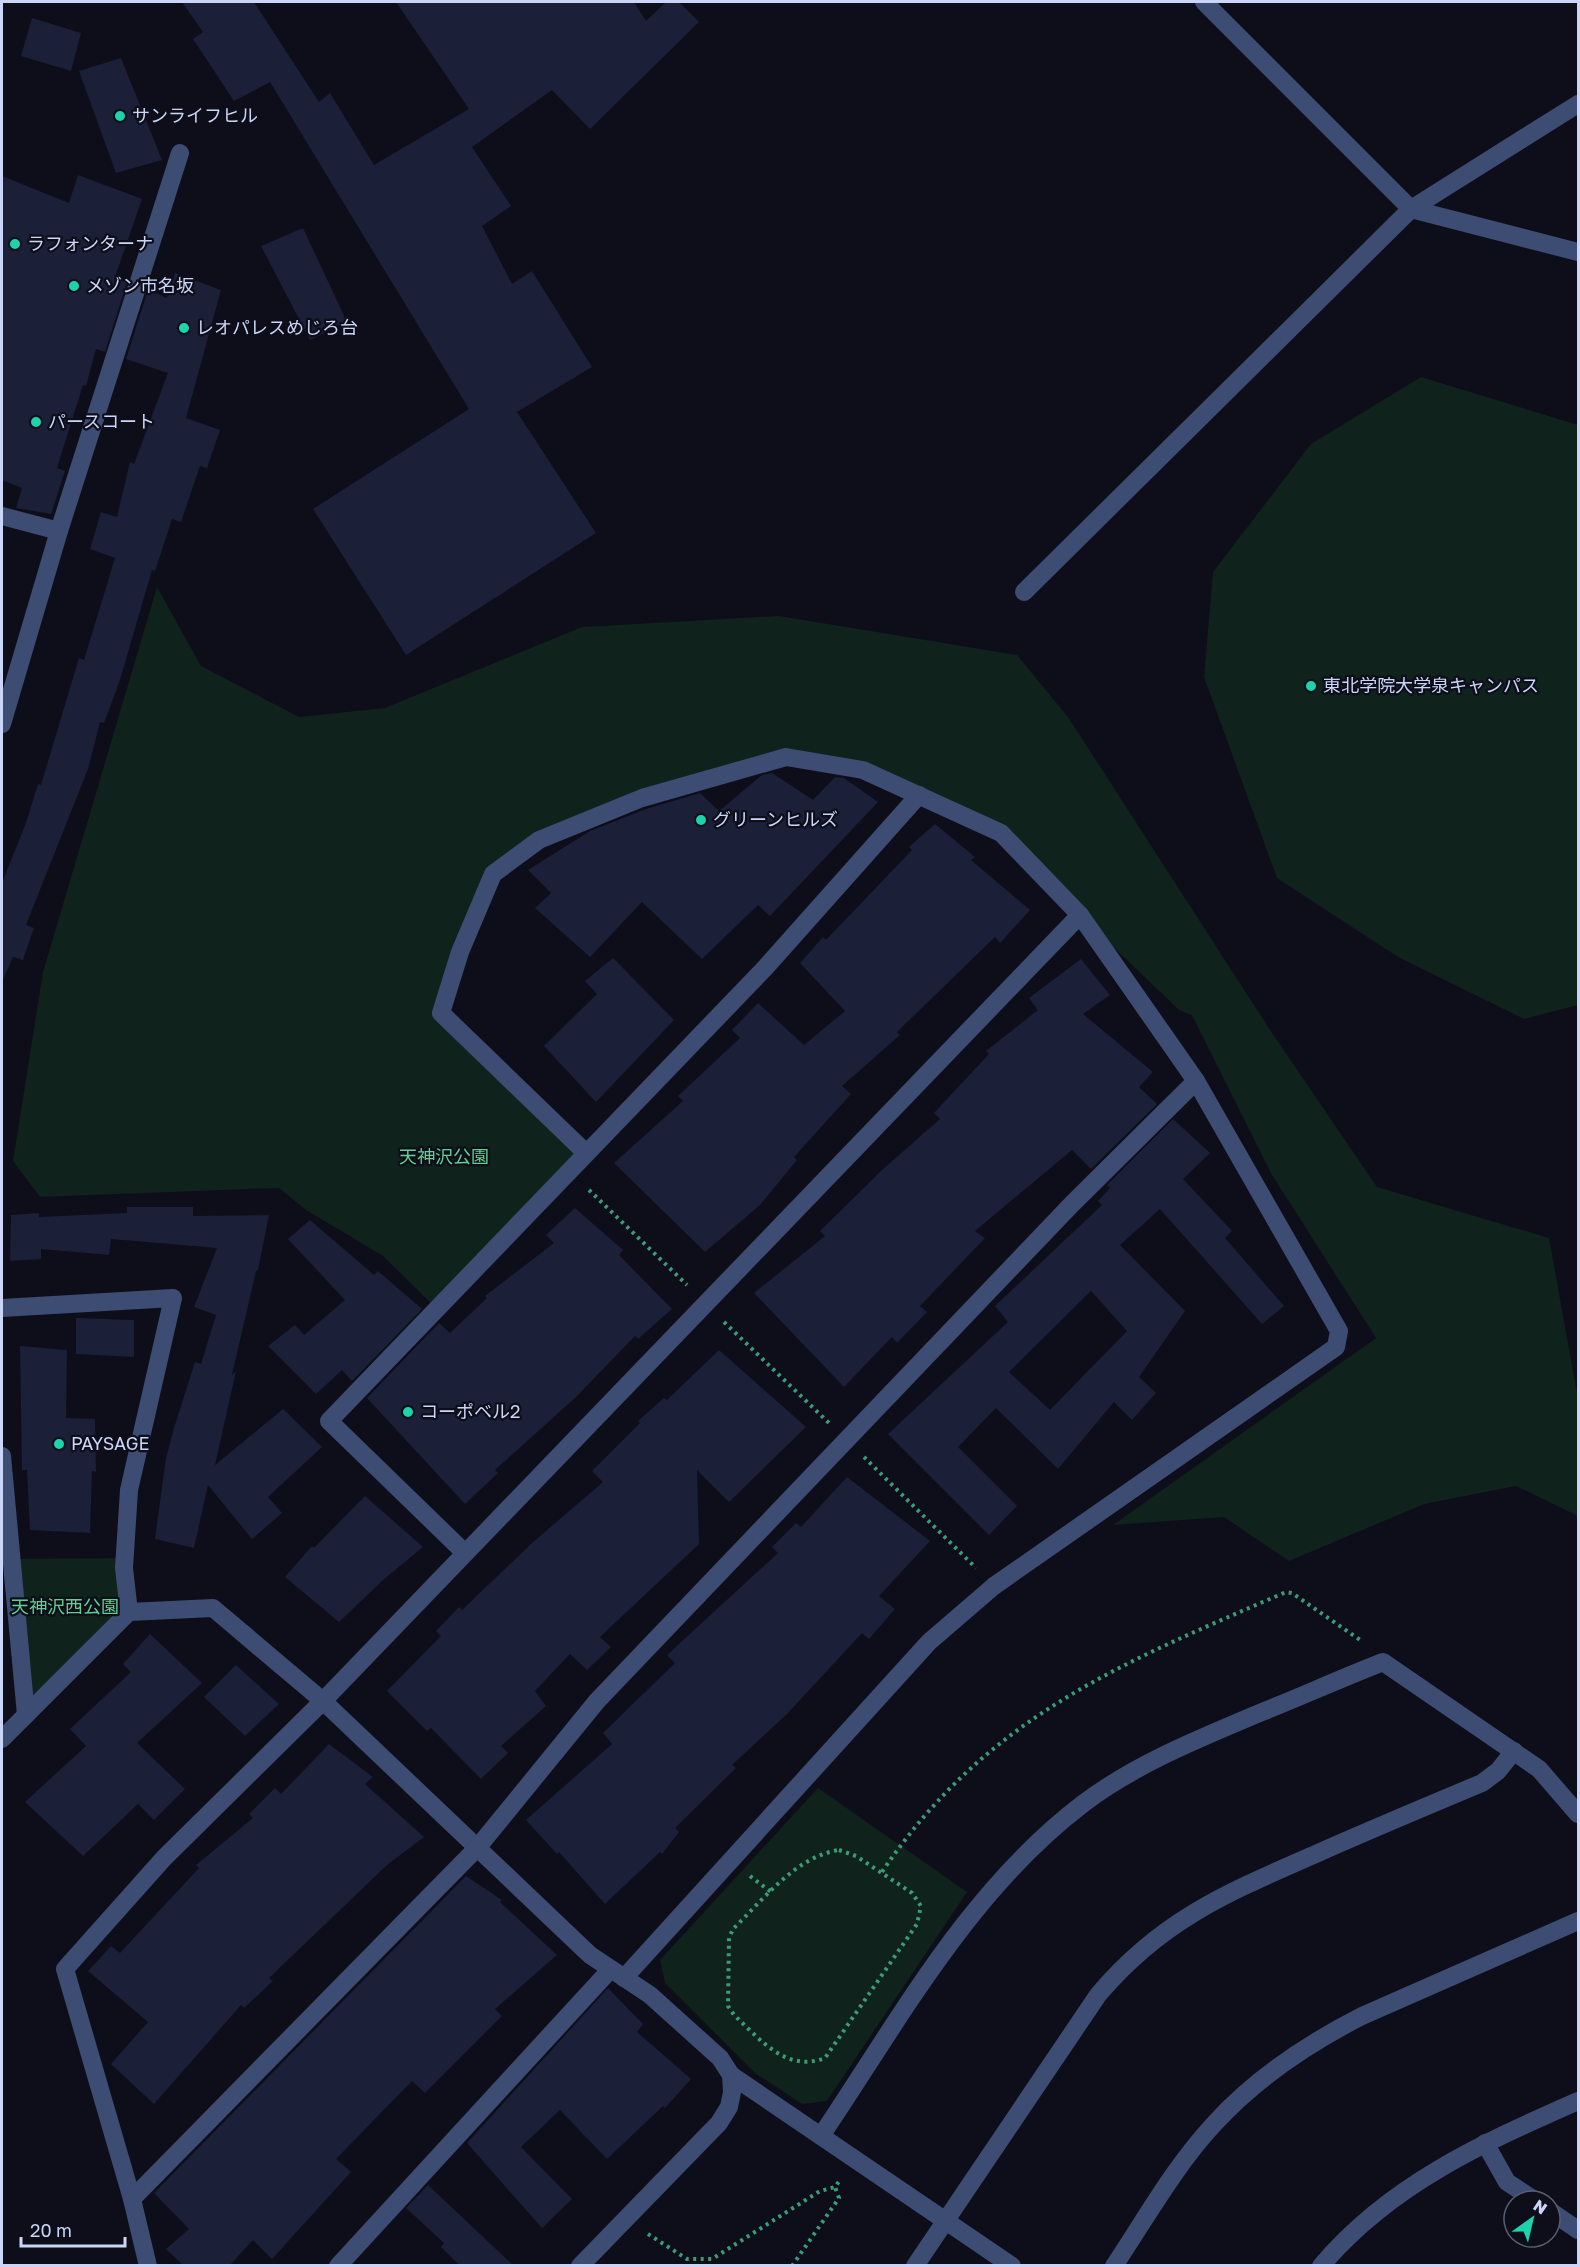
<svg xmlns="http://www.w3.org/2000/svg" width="1580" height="2267" font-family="'Golos Text','Noto Sans JP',sans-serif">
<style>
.green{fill:#10221c}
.building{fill:#1b1f38;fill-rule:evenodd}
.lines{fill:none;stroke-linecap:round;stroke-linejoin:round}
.path{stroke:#3b9d77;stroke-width:4;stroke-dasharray:3 4.5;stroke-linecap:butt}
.minor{stroke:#3d4c72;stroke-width:18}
.poi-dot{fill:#1cd4ab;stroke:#0d0e19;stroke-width:2}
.labels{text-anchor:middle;stroke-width:4.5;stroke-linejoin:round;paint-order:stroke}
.poi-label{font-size:18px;fill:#cbd5f8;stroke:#0d0e19;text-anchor:start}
.park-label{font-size:18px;fill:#62ce90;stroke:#0d0e19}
</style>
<rect width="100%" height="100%" fill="#0d0e19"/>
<g class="green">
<path d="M 1421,377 L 1578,425 L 1578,1005 L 1524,1019 L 1398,957 L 1277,878 L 1204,677 L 1213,572 L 1311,444 Z"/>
<path d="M 157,587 L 201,666 L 299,717 L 385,708 L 582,627 L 779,616 L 1017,655 L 1068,717 L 1272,1033 L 1377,1187 L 1549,1238 L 1578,1399 L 1578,1516 L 1516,1486 L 1424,1504 L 1289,1561 L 1224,1517 L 1113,1525 L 1376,1338 L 1272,1175 L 1192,1015 L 1179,1010 L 1080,915 L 1001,833 L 919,795 L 786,757 L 539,840 L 493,874 L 441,1013 L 586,1153 L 436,1308 L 383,1256 L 306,1210 L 279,1188 L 40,1197 L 13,1161 L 43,972 Z"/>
<path d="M 125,1558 L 129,1612 L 26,1715 L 11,1559 Z"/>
<path d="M 818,1788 L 967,1892 L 827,2101 L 802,2104 L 755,2073 L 665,1983 L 660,1960 Z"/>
</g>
<g class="building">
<path d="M 182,2 L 254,2 L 319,102 L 330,93 L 374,165 L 469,109 L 396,2 L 634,2 L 646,21 L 666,2 L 679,2 L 699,22 L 590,129 L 552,90 L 472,147 L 511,206 L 482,226 L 512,284 L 532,271 L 592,367 L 517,412 L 596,533 L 406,655 L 313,509 L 469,409 L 270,82 L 234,101 L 193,39 L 203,32 Z"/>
<path d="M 32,18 L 81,33 L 71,71 L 21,56 Z"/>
<path d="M 121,58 L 162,160 L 116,173 L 79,71 Z"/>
<path d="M 78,175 L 142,199 L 115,277 L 127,282 L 105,352 L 96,349 L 86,386 L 83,385 L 57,468 L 65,471 L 51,514 L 16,508 L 22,488 L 2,480 L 2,176 L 69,203 Z"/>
<path d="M 303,228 L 347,322 L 310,340 L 261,246 Z"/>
<path d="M 175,273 L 221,290 L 186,418 L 220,430 L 207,468 L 200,466 L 181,522 L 172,519 L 155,571 L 152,570 L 120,680 L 104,723 L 100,722 L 88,769 L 26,925 L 34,928 L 23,960 L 13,957 L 2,982 L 2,883 L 26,823 L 38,784 L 41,785 L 79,658 L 84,660 L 115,558 L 90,549 L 101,512 L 117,517 L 130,462 L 134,464 L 168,373 L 126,359 L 148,290 L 167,298 Z"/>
<path d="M 772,773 L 813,800 L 835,777 L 844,778 L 878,802 L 770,916 L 758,905 L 702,959 L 642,902 L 590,957 L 535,908 L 551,893 L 528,870 L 590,831 L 646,809 L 700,793 L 719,811 L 762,775 Z"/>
<path d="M 935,824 L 975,857 L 971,860 L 1030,910 L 1000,943 L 995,937 L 897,1032 L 900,1035 L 842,1086 L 851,1094 L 794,1157 L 797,1160 L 760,1205 L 705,1252 L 614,1163 L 683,1101 L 678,1096 L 740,1038 L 732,1030 L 758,1003 L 804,1045 L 845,1011 L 800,963 L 823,937 L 826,940 L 912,850 L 909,847 Z"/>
<path d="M 613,958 L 674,1020 L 596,1102 L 544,1046 L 597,994 L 585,981 Z"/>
<path d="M 1081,959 L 1110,995 L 1083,1014 L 1153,1072 L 1139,1087 L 1157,1104 L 1091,1169 L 1072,1150 L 975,1231 L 985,1238 L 920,1306 L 927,1312 L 897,1343 L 892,1337 L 844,1387 L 754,1293 L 825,1236 L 820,1231 L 882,1170 L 940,1119 L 934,1113 L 989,1054 L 986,1051 L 1038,1010 L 1029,998 Z"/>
<path d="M 1173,1119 L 1210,1153 L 1183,1179 L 1232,1231 L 1225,1238 L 1284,1306 L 1262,1324 L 1160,1209 L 1120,1245 L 1185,1311 L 1139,1377 L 1156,1393 L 1132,1420 L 1114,1402 L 1058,1469 L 996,1408 L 958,1447 L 1017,1506 L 989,1535 L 888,1434 L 1008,1322 L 995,1306 L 1102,1205 L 1098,1201 L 1110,1188 L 1107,1185 ZM 1091,1291 L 1127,1331 L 1050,1410 L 1009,1372 Z"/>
<path d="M 127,1207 L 193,1207 L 193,1216 L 269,1215 L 258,1270 L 256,1271 L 232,1375 L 236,1371 L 215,1465 L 283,1409 L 322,1447 L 268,1497 L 282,1513 L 252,1539 L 208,1485 L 194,1548 L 155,1539 L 166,1458 L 174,1428 L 195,1362 L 201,1364 L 216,1315 L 194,1307 L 217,1248 L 111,1239 L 109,1255 L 41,1249 L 41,1259 L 10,1261 L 11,1215 L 39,1213 L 39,1217 L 127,1213 Z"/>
<path d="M 575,1208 L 623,1250 L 619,1255 L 672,1309 L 638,1339 L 635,1336 L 576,1397 L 495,1470 L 498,1473 L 465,1504 L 367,1398 L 439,1323 L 450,1333 L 487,1298 L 485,1296 L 554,1243 L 546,1235 Z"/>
<path d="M 310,1220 L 374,1275 L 378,1271 L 422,1309 L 352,1381 L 342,1370 L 316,1394 L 268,1346 L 295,1325 L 304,1335 L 345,1300 L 288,1239 Z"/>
<path d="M 76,1318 L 134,1320 L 134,1357 L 76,1354 Z"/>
<path d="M 20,1346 L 67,1350 L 66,1418 L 95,1419 L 96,1472 L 92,1471 L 90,1533 L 30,1530 L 27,1470 L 22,1470 Z"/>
<path d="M 719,1350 L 806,1427 L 729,1502 L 697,1470 L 699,1544 L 600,1637 L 611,1647 L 587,1670 L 570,1654 L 535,1691 L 546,1706 L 501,1746 L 508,1753 L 481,1779 L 431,1728 L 427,1731 L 387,1691 L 441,1636 L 436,1631 L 459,1607 L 462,1610 L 532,1543 L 603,1482 L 592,1471 L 640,1423 L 638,1421 L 664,1398 L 667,1400 Z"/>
<path d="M 847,1477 L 930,1541 L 879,1596 L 895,1609 L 869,1639 L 862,1633 L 787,1714 L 732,1765 L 736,1768 L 675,1828 L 679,1832 L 662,1854 L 660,1852 L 605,1904 L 559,1852 L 557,1854 L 526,1820 L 612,1744 L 603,1733 L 675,1663 L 667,1655 L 778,1553 L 772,1547 L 796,1523 L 801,1527 Z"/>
<path d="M 365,1496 L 423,1547 L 383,1580 L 339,1622 L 285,1577 L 312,1546 L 314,1548 Z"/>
<path d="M 150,1634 L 202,1683 L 137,1743 L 185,1789 L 154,1820 L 138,1804 L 83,1856 L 25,1802 L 86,1746 L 70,1729 L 131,1672 L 123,1664 Z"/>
<path d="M 236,1665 L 279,1704 L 245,1736 L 204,1697 Z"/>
<path d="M 329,1744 L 373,1777 L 365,1784 L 424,1837 L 387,1865 L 269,1978 L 273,1981 L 244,2008 L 241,2005 L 154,2104 L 111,2064 L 148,2022 L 88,1971 L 111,1946 L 120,1953 L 199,1868 L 196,1865 L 253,1818 L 249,1814 L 275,1788 L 281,1794 Z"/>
<path d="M 466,1876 L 502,1900 L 500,1902 L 557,1955 L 495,2009 L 502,2016 L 425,2093 L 412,2081 L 336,2159 L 351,2172 L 272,2259 L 253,2240 L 230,2265 L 183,2265 L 166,2249 L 189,2229 L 154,2193 Z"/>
<path d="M 608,1988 L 643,2024 L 637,2032 L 691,2079 L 665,2108 L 663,2106 L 607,2159 L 560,2110 L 521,2147 L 572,2199 L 542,2228 L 467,2143 Z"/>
<path d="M 428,2185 L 513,2265 L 459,2265 L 441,2247 L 444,2243 L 406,2208 Z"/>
</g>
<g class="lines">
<g class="path">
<path d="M 589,1190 L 687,1285"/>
<path d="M 724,1322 L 829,1423"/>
<path d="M 864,1457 L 976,1568"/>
<path d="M 839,1850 L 856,1856 L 912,1893 L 921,1906 L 917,1924 L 825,2058 C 786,2073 760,2039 734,2015 L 728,2006 L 729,1938 L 733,1929 C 762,1901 796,1856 839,1850 Z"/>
<path d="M 882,1872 C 986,1717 1122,1663 1286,1592 L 1292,1593 L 1363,1642"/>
<path d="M 750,1876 L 771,1892"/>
<path d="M 648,2234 L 687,2259 L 712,2259 L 820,2191 L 835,2187"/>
<path d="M 792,2266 L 839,2198 L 835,2187 L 840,2180"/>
</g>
<g class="minor">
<path d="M 1204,2 L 1411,209 L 1578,252"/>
<path d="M 2,516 L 59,531 L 2,724"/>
<path d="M 59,531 L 180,153"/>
<path d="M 1024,592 L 1411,209 L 1578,104"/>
<path d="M 586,1153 L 441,1013 L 460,952 L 493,874 L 539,840 L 642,798 L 786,757 L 863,770 L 1001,833 L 1080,915 L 1196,1081 L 1339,1331 L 1336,1347 L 994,1586 L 929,1642 L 624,1978"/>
<path d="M 2,1308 L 173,1298 L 129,1490 L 124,1568 L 129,1612"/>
<path d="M 2,1456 L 26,1715"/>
<path d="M 464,1552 L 329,1421 L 765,968 L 919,795"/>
<path d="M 2,1739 L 129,1612 L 213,1608 L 323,1701 L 590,1955 L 650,1995 L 720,2058 L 731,2075 L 732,2092 L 729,2107 L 719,2123 L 580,2266"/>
<path d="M 731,2075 L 1012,2266"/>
<path d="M 821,2136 C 900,2019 969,1890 1084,1803 C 1137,1763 1201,1738 1262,1712 C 1302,1696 1342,1678 1383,1662 L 1539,1769 L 1578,1814"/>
<path d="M 1485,2143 L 1507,2182 L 1536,2201"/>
<path d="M 132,2199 L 478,1847 L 597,1701 L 1072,1204 L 1196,1081"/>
<path d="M 1550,2211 L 1578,2230"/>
<path d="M 148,2266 L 132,2199 L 65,1969 L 164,1858 L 323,1701 L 1080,915"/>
<path d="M 338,2266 L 610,1970"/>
<path d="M 915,2266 L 1098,1995 C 1162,1919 1229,1892 1318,1853 C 1372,1829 1427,1806 1482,1783 L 1498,1771 L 1514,1751"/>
<path d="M 1114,2266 C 1146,2218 1175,2166 1214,2124 C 1256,2078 1307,2044 1362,2016 L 1578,1921"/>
<path d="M 1321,2266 C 1390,2184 1483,2143 1578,2101"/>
</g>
</g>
<g class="poi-dot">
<circle cx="120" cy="116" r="6"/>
<circle cx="15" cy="244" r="6"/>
<circle cx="74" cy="286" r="6"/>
<circle cx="184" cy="328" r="6"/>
<circle cx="36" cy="422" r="6"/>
<circle cx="1311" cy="686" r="6"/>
<circle cx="701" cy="820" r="6"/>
<circle cx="408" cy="1412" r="6"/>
<circle cx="59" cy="1444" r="6"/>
</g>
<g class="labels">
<g class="poi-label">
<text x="132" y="122">サンライフヒル</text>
<text x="27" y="250">ラフォンターナ</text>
<text x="86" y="292">メゾン市名坂</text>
<text x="196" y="334">レオパレスめじろ台</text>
<text x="48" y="428">パースコート</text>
<text x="1323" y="692">東北学院大学泉キャンパス</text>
<text x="713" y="826">グリーンヒルズ</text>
<text x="420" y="1418">コーポベル2</text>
<text x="71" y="1450">PAYSAGE</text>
</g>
<g class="park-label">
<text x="444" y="1163">天神沢公園</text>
<text x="65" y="1613">天神沢西公園</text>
</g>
</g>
<rect width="1580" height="2267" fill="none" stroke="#cbd5f8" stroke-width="6"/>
<g transform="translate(1532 2219) rotate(34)"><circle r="28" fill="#0d0e19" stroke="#595e72" stroke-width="1.5"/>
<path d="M0-4.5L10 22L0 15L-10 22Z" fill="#1cd4ab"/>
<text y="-9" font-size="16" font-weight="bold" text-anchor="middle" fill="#cbd5f8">N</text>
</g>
<path d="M21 2237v9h104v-9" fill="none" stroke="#cbd5f8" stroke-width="3"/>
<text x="30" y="2237" font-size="18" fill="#cbd5f8" stroke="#0d0e19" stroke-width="4.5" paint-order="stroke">20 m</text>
</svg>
